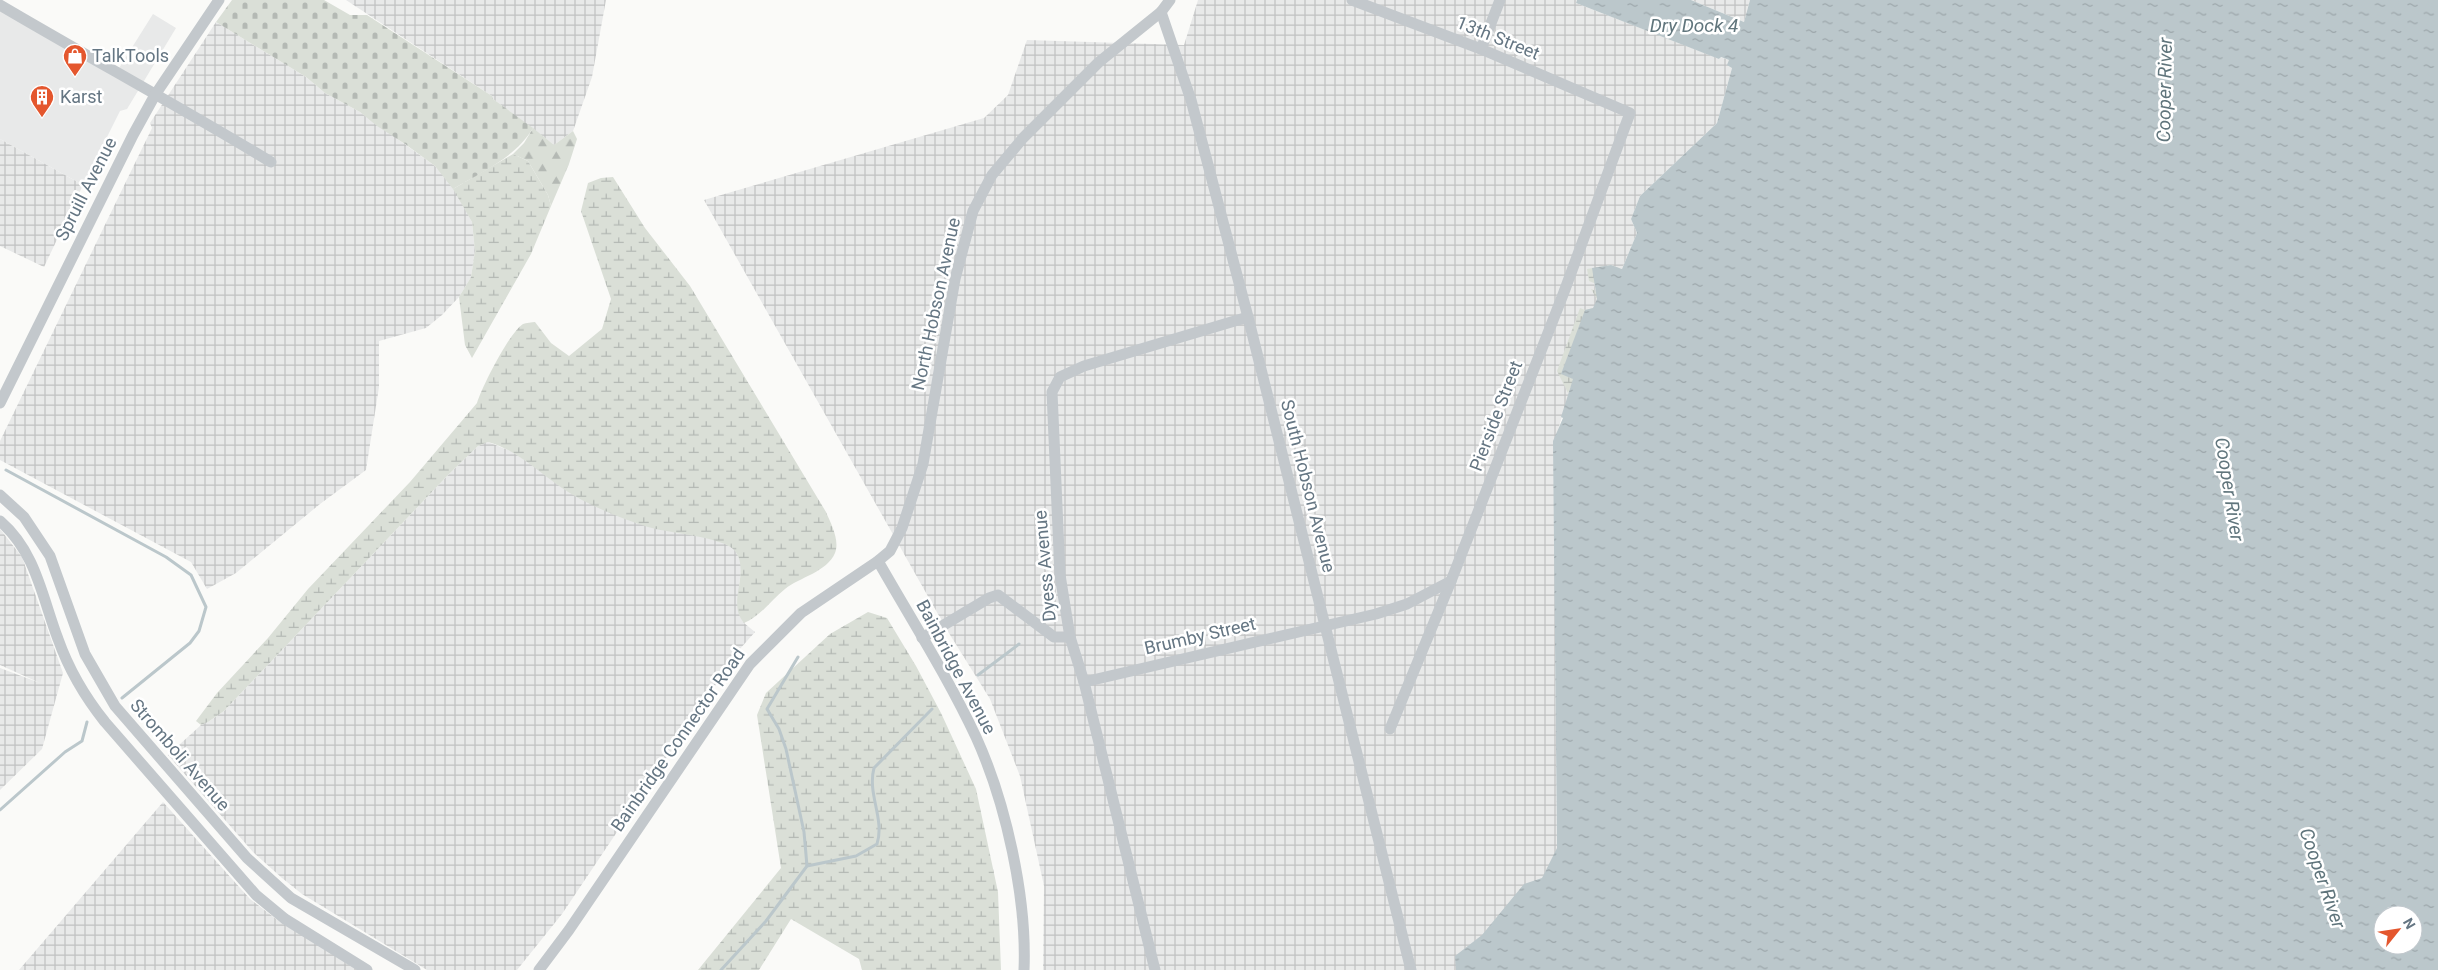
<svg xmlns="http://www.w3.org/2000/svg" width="2438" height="970" font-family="Roboto,sans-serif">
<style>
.built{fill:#e8e9e9}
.industrial{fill:url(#industrial-grid)}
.forest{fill:url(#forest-firs)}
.wetland{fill:url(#wetland-marsh)}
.cemetery{fill:url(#cemetery-stones)}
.water{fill:url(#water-ripples);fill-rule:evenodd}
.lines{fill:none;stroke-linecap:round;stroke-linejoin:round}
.stream{stroke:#bbc7cb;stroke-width:3}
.minor{stroke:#c3c8cc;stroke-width:11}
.labels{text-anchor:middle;stroke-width:5;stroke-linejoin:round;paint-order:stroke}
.street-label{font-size:18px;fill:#657683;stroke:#fff}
.poi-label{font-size:18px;fill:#657683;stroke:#fff;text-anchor:start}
.water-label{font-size:19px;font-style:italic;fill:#60757c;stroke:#fff}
</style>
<defs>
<pattern id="industrial-grid" width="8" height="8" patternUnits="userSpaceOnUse" patternTransform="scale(1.25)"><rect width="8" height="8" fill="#e8e9e9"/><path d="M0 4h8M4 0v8" fill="none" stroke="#c0c1c2"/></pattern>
<pattern id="forest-firs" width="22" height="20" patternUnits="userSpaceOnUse" patternTransform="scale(1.25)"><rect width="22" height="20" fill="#dadfd7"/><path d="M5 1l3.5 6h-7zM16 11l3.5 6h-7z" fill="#b4b9b4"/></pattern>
<pattern id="wetland-marsh" width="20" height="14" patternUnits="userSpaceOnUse" patternTransform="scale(1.25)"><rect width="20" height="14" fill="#dadfd7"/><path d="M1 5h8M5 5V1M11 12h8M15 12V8" fill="none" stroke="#b4b9b4"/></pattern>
<pattern id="cemetery-stones" width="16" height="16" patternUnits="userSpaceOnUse" patternTransform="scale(1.25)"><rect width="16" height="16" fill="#dadfd7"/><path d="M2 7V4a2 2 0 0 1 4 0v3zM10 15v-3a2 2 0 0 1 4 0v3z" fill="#b4b9b4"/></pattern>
<pattern id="water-ripples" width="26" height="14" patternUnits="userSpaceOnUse" patternTransform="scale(1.25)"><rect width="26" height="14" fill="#bbc7cb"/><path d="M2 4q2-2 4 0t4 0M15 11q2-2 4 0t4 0" fill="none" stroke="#9ca6aa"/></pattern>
</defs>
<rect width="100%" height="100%" fill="#fafaf8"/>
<path class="built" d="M 0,5 L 116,73 L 153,14 L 176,28 L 127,109 L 120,111 L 83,185 L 0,139 Z"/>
<g class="industrial">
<path d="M 346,0 L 606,0 L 592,77 L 573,131 L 554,145 L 493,99 L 492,96 Z"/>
<path d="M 1198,0 L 1577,0 L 1576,3 L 1720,59 L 1720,57 L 1729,60 L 1732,68 L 1717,123 L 1640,196 L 1631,219 L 1637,233 L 1622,269 L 1611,265 L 1592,269 L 1597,299 L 1672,330 L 1595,306 L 1555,440 L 2074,802 L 1555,634 L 1557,848 L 1798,970 L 1043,970 L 1044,886 L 1020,776 L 990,699 L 947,630 L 704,200 L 984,118 L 1008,95 L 1027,40 L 1184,45 Z"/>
<path d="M 1691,0 L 1750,0 L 1744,22 Z"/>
<path d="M 216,22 L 306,77 L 325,93 L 360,112 L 435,166 L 448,179 L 460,198 L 472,222 L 475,251 L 471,277 L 459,297 L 442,315 L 426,328 L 379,341 L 379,387 L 366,470 L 320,504 L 236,573 L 207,589 L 191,562 L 0,460 L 0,441 L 152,128 L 150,123 Z"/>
<path d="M 0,139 L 83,185 L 44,267 L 0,246 Z"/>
<path d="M 488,442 L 513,452 L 535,467 L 718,540 L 735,549 L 742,565 L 739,585 L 744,623 L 755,632 L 739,650 L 562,914 L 517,970 L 427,970 L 302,894 L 282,878 L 253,852 L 168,755 L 201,725 L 208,722 L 224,711 L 448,475 L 478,446 Z"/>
<path d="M 0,529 L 22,557 L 63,673 L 42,749 L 0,790 L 0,668 L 40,683 L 0,665 Z"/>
<path d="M 163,802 L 250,899 L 280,922 L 361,970 L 19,970 Z"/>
</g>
<path class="forest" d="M 533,128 L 554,145 L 573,131 L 577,139 L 569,164 L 551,206 L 548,195 L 528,161 L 513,154 L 524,143 Z"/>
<g class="wetland">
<path d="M 513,154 L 528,161 L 548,195 L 551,206 L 531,254 L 472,358 L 465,345 L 459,297 L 471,277 L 475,251 L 472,222 L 453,189 Z"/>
<path d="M 613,177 L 645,228 L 690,286 L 826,512 C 831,524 840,540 835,553 C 827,572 800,577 785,589 C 771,600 761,616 744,623 C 726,602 751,573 735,551 C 725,537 667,533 648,527 C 620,518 587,505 562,488 C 537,471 517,450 488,442 L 478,446 L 448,475 L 224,711 L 208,722 L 201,725 L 196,721 L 217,693 L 268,638 L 308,589 L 410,482 L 477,403 C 482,387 509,333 523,324 C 526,323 532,322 535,322 L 551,343 L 569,356 L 602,329 L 611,299 L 581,211 L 588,183 L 601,178 Z"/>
<path d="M 1611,265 L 1619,268 L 1567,376 L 1574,379 L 1568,393 L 1557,371 L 1580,308 L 1585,310 L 1594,308 L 1597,299 L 1591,289 L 1604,294 L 1606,288 L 1589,281 L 1587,269 Z"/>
<path d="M 868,612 L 887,618 L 916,666 L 941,713 L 976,789 L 998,892 L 1001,970 L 862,970 L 859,959 L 791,919 L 759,970 L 698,970 L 781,868 L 757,715 L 766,693 L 830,634 Z"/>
</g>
<path class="cemetery" d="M 232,0 L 324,0 L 350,15 L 367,15 L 492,96 L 493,99 L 533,128 C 515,158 483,171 453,189 L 435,166 L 405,144 L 377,126 L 360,112 L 325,93 L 306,77 L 216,22 Z"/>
<path class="water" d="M 1577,0 L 1691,0 L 1744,22 L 1750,0 L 2438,0 L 2438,970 L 1456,970 L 1455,956 L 1482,935 L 1524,884 L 1542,878 L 1557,848 L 1553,441 L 1563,418 L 1561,417 L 1573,379 L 1561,374 L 1585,310 L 1593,308 L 1597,299 L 1592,268 L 1611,265 L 1622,269 L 1637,233 L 1631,219 L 1640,196 L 1717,123 L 1732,68 L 1727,65 L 1729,60 L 1721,57 L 1719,59 L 1576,3 ZM 2383,915 L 2413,915 L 2413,945 L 2383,945 Z"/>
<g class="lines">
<g class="stream">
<path d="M 6,470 L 166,557 L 191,575 L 206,607 L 199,631 L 190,643 L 122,698"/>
<path d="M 798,657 L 767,709 L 779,729 L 786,749 L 804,832 L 807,866"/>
<path d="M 978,675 L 1019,644"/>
<path d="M 0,810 L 65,752 L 82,741 L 87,722"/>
<path d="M 721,970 L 766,921 L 807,866 L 856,856 L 877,844 C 885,819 867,794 874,768 L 932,709"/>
</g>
<g class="minor">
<path d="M 1352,0 L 1481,49 L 1630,113 L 1564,292 L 1451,581 L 1390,729"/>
<path d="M 0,5 C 90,58 182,108 271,162"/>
<path d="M 1161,12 L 1191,100 L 1248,317 L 1411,970"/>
<path d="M 1481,49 L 1500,0"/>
<path d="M 0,403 L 133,135 L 155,95 L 219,0"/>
<path d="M 0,495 L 24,517 L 50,556 L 85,654 L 115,706 L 247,858 L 291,898 L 415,970"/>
<path d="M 0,521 C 36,552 42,597 58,639 C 69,670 85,697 105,722 L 256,895 L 285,919 L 367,970"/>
<path d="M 878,561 C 911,619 948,677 976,737 C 1006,803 1027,898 1024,970"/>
<path d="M 922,638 L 989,598 L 998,595 L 1054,637 L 1070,637"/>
<path d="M 1084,682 L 1376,614 L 1407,604 L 1451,581"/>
<path d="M 539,970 L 569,930 L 750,664 L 801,613 L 878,561 L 890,551 L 902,528 L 923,464 L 955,279 L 973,211 L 992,175 L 1023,138 L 1099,62 L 1161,12 L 1170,0"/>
<path d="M 1155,970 L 1084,682 L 1070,637 L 1060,575 L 1052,392 L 1060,377 L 1084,366 L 1248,317"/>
</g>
</g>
<defs>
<g id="shop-pin" transform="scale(1.25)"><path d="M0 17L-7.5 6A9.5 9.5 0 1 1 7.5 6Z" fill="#e4572e" stroke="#fff"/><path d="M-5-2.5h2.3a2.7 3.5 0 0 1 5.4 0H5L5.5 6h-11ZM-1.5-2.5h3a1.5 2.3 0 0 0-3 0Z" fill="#fff"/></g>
<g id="building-pin" transform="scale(1.25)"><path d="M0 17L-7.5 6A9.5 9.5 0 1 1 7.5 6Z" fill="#e4572e" stroke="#fff"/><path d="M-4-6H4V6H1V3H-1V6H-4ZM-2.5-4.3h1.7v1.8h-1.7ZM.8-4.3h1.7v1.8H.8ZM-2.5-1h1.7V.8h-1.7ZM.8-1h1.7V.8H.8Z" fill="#fff"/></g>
</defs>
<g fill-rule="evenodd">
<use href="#shop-pin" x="75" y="56"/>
<use href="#building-pin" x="42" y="97"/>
</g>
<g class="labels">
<g class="street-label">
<text transform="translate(1498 38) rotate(22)" y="6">13th Street</text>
<text transform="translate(86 189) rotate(-63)" y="6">Spruill Avenue</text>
<text transform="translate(936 304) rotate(-78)" y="6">North Hobson Avenue</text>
<text transform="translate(1496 416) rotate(-69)" y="6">Pierside Street</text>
<text transform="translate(1308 486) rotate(76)" y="6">South Hobson Avenue</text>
<text transform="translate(1045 566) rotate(-95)" y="6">Dyess Avenue</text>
<text transform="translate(1200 636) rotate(-13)" y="6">Brumby Street</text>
<text transform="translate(956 667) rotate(62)" y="6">Bainbridge Avenue</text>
<text transform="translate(678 740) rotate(-55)" y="6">Bainbridge Connector Road</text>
<text transform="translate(180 755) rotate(49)" y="6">Stromboli Avenue</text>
</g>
<g class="poi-label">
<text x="92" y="62">TalkTools</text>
<text x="60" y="103">Karst</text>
</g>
<g class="water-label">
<text x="1694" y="32">Dry Dock 4</text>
<text transform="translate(2164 90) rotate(-89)" y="7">Cooper River</text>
<text transform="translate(2230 489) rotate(81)" y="7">Cooper River</text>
<text transform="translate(2323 878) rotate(71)" y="7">Cooper River</text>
</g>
</g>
<g transform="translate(2398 930) rotate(60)"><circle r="24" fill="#ffffff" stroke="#c1c8cd"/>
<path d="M0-4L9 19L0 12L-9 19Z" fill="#e4572e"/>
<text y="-8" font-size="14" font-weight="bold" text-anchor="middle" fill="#657683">N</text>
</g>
</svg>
